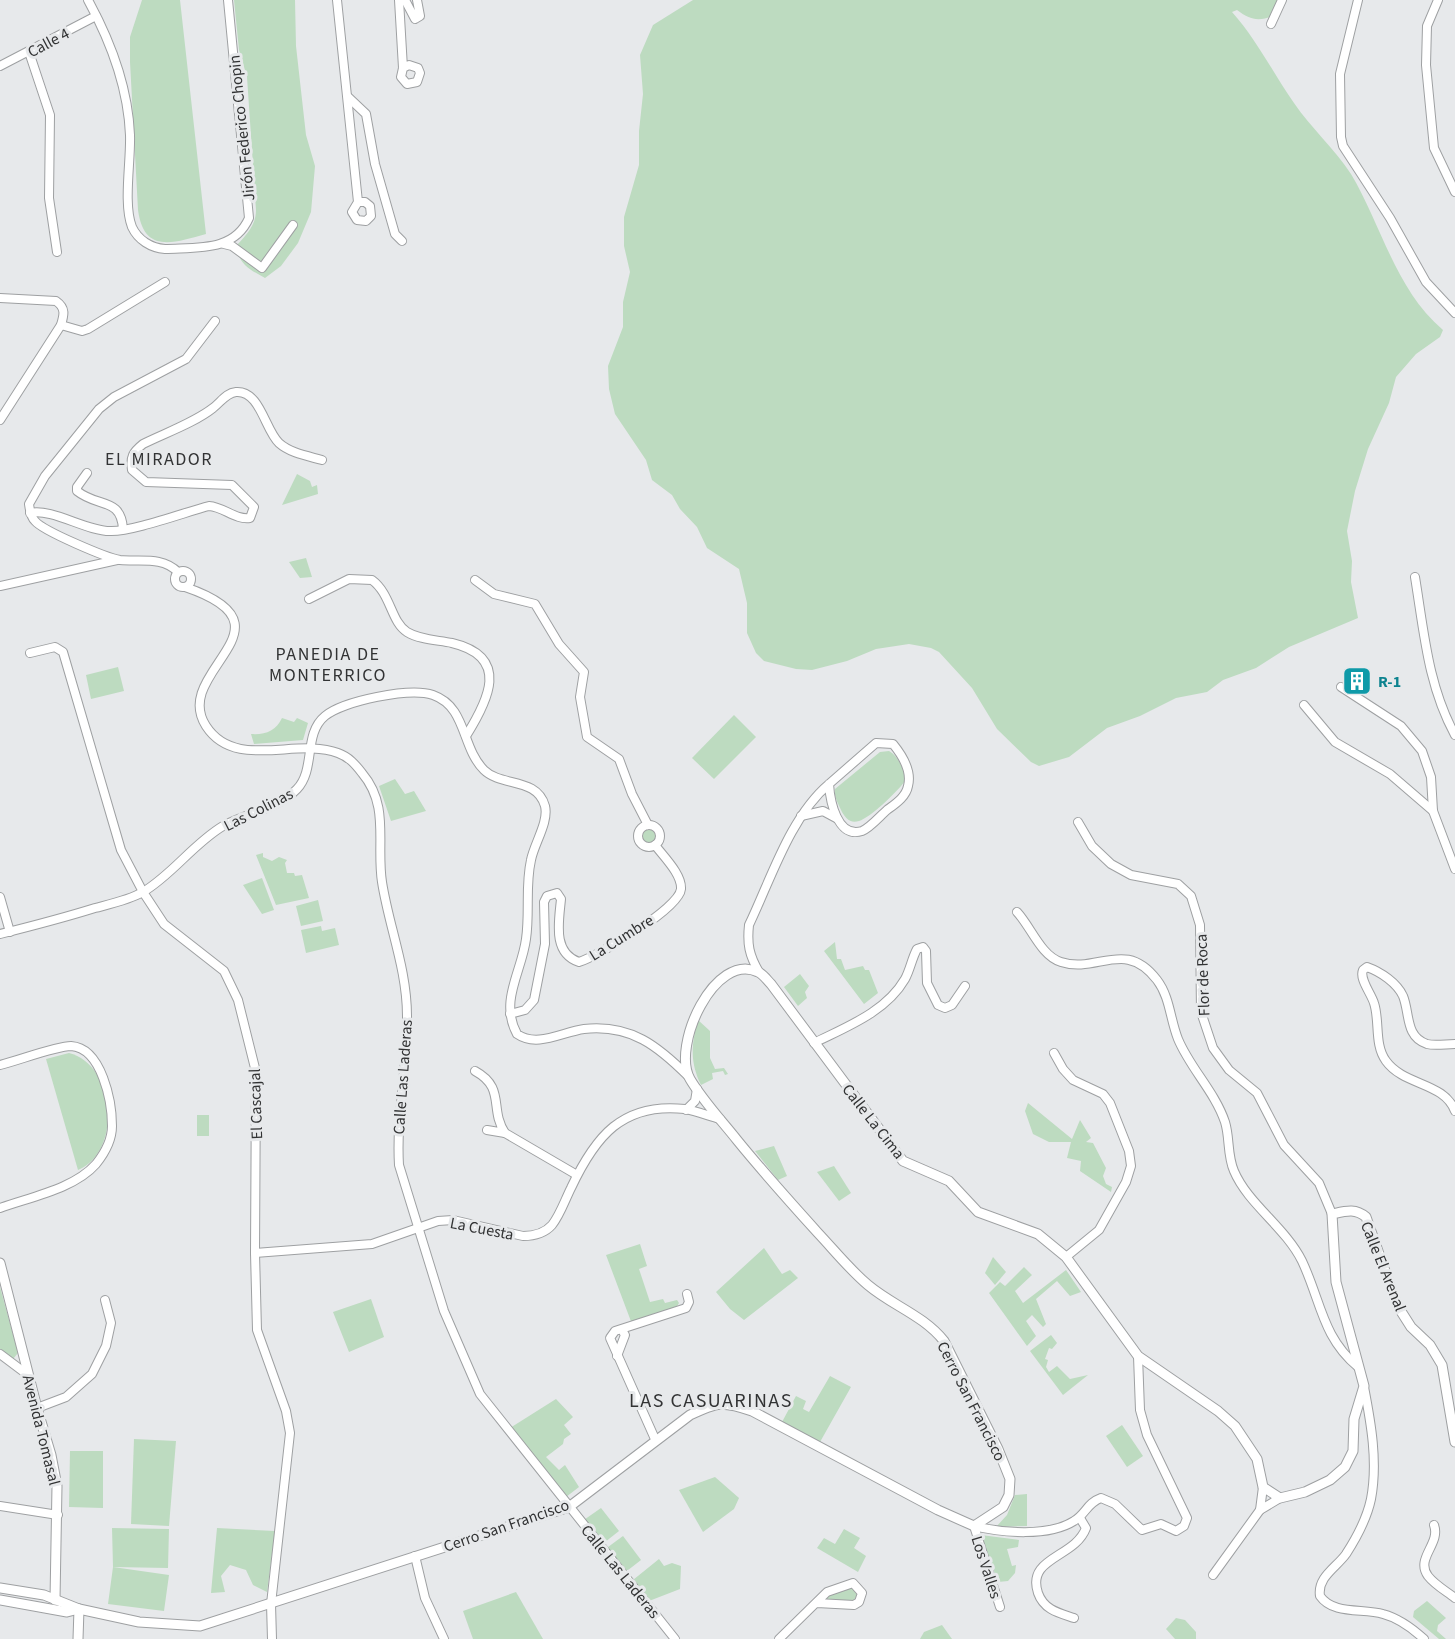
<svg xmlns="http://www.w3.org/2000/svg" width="1455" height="1639" font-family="'Source Sans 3',sans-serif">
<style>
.green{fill:#bddbc0}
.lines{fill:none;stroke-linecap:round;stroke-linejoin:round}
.minor-casing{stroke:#9ea0a2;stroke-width:10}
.tertiary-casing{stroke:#9ea0a2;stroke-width:11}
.minor{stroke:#fff;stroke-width:8}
.tertiary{stroke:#fff;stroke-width:9}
.labels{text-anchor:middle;stroke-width:6;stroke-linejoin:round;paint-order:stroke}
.street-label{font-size:16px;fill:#323334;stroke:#e7e9eb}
.culture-label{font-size:16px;font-weight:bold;fill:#0d838f;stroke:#e7e9eb;text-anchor:start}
.neighbourhood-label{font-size:18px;letter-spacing:1.5px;fill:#323334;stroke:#e7e9eb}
.quarter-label{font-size:20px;letter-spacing:1.5px;fill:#323334;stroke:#e7e9eb}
</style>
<rect width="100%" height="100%" fill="#e7e9eb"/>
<g class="green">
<path d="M 142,0 L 180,0 L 206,234 C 173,243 144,254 138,210 L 130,62 L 130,37 Z"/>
<path d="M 234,0 L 295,0 L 296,46 L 306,135 L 315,166 L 311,212 L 298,243 L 281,266 L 265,278 C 250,270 237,263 237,245 C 247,234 256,225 256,210 L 247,77 L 239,50 Z"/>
<path d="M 693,0 L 1281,0 L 1275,15 C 1259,22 1250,20 1237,10 L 1232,12 C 1257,40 1273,73 1294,103 C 1311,128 1334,148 1351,174 C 1382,226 1395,289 1443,330 L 1440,337 L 1416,354 L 1396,377 L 1389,403 L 1368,449 L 1355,491 L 1347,531 L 1352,561 L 1351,582 L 1358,618 L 1289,647 L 1256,668 L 1223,680 L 1207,692 L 1176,698 L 1140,716 L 1107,728 L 1069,757 L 1039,766 L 1031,762 L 997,729 L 972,688 L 939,652 L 931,648 L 909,644 L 876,649 L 847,661 L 812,670 L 796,669 L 764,661 L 756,653 L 747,633 L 747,603 L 739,569 L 707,548 L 697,527 L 680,509 L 672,495 L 652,480 L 646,460 L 615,414 L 609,389 L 608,366 L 623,327 L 623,302 L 630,272 L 624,246 L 624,217 L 639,165 L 639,131 L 643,94 L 640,55 L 653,25 Z"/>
<path d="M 297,474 L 310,481 L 312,487 L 317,485 L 318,494 L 282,505 Z"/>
<path d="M 306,558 L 312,577 L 300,578 L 289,562 Z"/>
<path d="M 118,667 L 124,691 L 91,699 L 86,675 Z"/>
<path d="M 734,715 L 756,737 L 714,779 L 692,758 Z"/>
<path d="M 282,718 L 294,722 L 297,718 L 308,723 L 303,740 L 254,744 L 251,734 C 265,735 276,731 282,718 Z"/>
<path d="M 889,751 C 898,756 905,770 905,781 C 898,791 870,818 859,821 C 850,824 845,818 841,810 C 838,803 834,797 835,789 L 880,752 Z"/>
<path d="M 395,779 L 405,794 L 414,791 L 426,811 L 391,821 L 379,786 Z"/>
<circle cx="649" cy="836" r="11"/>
<path d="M 263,853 L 263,857 L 272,861 L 279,857 L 287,860 L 285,863 L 287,873 L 294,873 L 295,876 L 302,875 L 309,898 L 276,905 L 256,855 Z"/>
<path d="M 262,878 L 274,910 L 262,914 L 243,885 Z"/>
<path d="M 318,900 L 323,921 L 301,926 L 296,906 Z"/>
<path d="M 321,926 L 322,931 L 335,928 L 339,945 L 306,953 L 301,930 Z"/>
<path d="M 835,942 L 837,959 L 841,959 L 845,970 L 863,966 L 865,970 L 869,970 L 878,993 L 864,1004 L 824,951 Z"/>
<path d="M 800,974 L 809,986 L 805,992 L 807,998 L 798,1006 L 784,987 Z"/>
<path d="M 698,1020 L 710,1031 L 710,1058 L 715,1069 L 724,1068 L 728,1074 L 725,1075 L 723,1071 L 712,1073 L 713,1079 L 701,1085 C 690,1062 691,1045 698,1020 Z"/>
<path d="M 69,1053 C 115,1064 123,1151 78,1170 L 46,1059 Z"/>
<path d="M 1028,1103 L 1072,1139 L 1080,1120 L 1091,1138 L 1086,1142 L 1093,1143 L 1106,1168 L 1103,1176 L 1106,1184 L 1112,1187 L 1111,1192 L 1080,1171 L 1081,1161 L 1067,1158 L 1071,1142 L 1049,1142 L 1033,1134 L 1025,1111 Z"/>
<rect x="197" y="1115" width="12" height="21"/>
<path d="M 774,1146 L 787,1176 L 778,1180 L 755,1151 Z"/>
<path d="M 834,1166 L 851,1193 L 839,1201 L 817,1172 Z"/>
<path d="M 640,1244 L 647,1266 L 639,1269 L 650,1302 L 663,1299 L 665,1303 L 677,1300 L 679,1303 L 676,1308 L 632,1324 L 606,1255 Z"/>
<path d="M 764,1248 L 782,1274 L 790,1270 L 798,1278 L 744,1320 L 730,1309 L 716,1292 Z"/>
<path d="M 993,1257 L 1006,1272 L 995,1285 L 985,1273 Z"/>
<path d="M 1024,1267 L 1032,1275 L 1015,1291 L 1023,1303 L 1066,1270 L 1081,1292 L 1070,1296 L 1057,1281 L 1036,1299 L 1046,1324 L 1043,1327 L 1032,1315 L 1026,1321 L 1036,1336 L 1027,1346 L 989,1293 L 1000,1282 L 1005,1286 Z"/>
<path d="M 0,1287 L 18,1353 L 13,1359 L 0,1351 Z"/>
<path d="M 371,1299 L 384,1337 L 349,1352 L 333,1312 Z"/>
<path d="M 1051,1335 L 1057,1343 L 1052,1349 L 1049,1348 L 1045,1359 L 1048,1360 L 1046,1367 L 1049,1372 L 1057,1366 L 1070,1379 L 1088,1375 L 1063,1395 L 1030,1351 Z"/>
<path d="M 830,1376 L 851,1387 L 820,1442 L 782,1422 L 796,1396 L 806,1401 L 803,1409 L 809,1412 Z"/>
<path d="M 556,1399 L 573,1417 L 564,1425 L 571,1434 L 564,1439 L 563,1444 L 546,1457 L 559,1470 L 565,1465 L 579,1487 L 566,1497 L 510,1428 Z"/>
<path d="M 1122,1425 L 1143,1456 L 1127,1467 L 1106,1436 Z"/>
<path d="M 134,1439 L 176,1441 L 169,1526 L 131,1524 Z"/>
<path d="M 70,1451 L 103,1451 L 103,1508 L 69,1507 Z"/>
<path d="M 715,1477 L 739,1498 L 734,1509 L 703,1532 L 679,1490 Z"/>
<path d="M 1027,1494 L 1027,1526 L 996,1527 L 1007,1515 L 1015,1495 Z"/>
<path d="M 601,1508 L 619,1531 L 600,1546 L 581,1522 Z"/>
<path d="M 112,1528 L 169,1529 L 168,1568 L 113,1567 L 169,1575 L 164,1611 L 108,1604 L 113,1567 Z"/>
<path d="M 217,1528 L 275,1531 L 267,1592 L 253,1585 L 246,1570 L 230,1565 L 221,1576 L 225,1592 L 211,1593 Z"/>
<path d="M 844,1529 L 860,1538 L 854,1548 L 866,1556 L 858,1572 L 817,1548 L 824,1538 L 835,1544 Z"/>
<path d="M 981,1535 L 1019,1540 L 1018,1547 L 1007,1549 L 1012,1566 L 1016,1565 L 1015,1573 L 1008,1581 L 998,1582 Z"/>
<path d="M 623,1536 L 641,1560 L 623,1574 L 604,1550 Z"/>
<path d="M 659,1559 L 664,1566 L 672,1563 L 681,1566 L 680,1589 L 649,1601 L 633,1580 Z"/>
<path d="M 858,1585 L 859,1602 L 817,1603 L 827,1592 Z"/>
<path d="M 516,1592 L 543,1639 L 473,1639 L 463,1611 Z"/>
<path d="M 1427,1601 L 1446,1618 L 1438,1625 L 1437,1631 L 1446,1639 L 1439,1639 L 1413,1617 L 1414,1611 Z"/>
<path d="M 1176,1618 L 1185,1620 L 1196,1632 L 1196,1639 L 1175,1639 L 1166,1629 Z"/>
<path d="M 942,1625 L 952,1639 L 920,1639 L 924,1632 Z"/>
</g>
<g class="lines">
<g class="minor-casing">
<g id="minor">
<path d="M 88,0 C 111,42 128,86 130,135 C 131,161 123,204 132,227 C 138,240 151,248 165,249 C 197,247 234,252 249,218 L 228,0"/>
<path d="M 337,0 L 358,202 L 352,212 L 357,220 L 366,221 L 371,216 L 370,206 L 365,202 L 358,202"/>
<path d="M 399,0 L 403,68 L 401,77 L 407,84 L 417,82 L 420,73 L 418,68 L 409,65 L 403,68"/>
<path d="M 405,0 L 415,19 L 420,16 L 417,0"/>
<path d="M 1358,0 L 1340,74 L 1341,137 L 1343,146 L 1390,218 L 1426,282 L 1455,313"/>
<path d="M 1438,0 L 1427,26 L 1426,65 L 1434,148 L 1455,192"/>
<path d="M 1271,24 L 1282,0"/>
<path d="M 29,52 L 50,115 L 49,198 L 57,252"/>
<path d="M 0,66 L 96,16"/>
<path d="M 348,97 L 366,114 L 375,164 L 395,234 L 402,241"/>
<path d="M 224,244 L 232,246 L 262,268 L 293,225"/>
<path d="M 0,298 L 56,301 C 66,308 64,315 61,325 L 0,420"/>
<path d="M 61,325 L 82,331 L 88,329 L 165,282"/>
<path d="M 87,473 L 77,487 L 77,491 C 98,508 121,497 123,529"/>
<path d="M 30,513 C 52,508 86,531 110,531 C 131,532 186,512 209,506 C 224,507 235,520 250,518 L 254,507 L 232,485 L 146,482 L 132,470 C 130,457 133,452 143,444 C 165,433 194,423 213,408 C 221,402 226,393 236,392 C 260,390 265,430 279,443 C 290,453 308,456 322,460"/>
<circle cx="183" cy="579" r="8"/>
<path d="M 178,572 C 162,556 141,562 120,560 C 107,558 43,531 35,521 C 30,516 30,510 29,504 L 45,476 L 99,409 L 114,397 L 186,359 L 215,321"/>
<path d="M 1415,577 C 1424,632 1428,686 1455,735"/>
<path d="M 475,580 L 494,594 L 535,604 L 559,644 L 584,672 L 580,697 L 587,737 L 619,759 L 632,794 L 648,825"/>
<path d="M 0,586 L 117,560"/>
<path d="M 185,587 C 303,627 170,671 206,726 C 235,771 297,737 338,753 C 349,757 355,764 362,773 C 390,806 376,843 382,882 C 389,927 407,969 407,1016 C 408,1066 396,1115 399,1165 L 444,1311 L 480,1394 L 675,1639"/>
<path d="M 309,599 L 349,579 L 372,580 C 391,594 391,622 407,632 C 420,640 438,640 452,643 C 511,657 488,701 466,736"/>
<path d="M 30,653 L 55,647 L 63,652 L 121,850 L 143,892 L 164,924 L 224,971 L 238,1000 L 256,1072 L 255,1253 L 257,1330 L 286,1411 L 290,1433 L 271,1604 L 272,1639"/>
<path d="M 1341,687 L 1401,726 L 1422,751 L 1431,777 L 1433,811 L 1455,869"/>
<path d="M 1304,705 L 1335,742 L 1390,774 L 1433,811"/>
<path d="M 801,816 L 823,811 L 836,818"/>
<path d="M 1078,822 L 1092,846 L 1111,864 L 1131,875 L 1178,884 L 1191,896 L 1200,925 L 1201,1012 L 1213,1048 L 1229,1070 L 1257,1093 L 1284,1145 L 1319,1183 L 1332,1214"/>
<circle cx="649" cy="836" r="11"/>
<path d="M 0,897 L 10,932"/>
<path d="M 1017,912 C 1031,927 1041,956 1061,962 C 1097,974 1125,938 1157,980 C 1170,997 1170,1019 1178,1039 C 1190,1068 1215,1092 1225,1122 C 1230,1138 1227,1155 1234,1171 C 1248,1204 1285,1227 1302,1261 C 1321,1301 1322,1337 1358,1367"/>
<path d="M 0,934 C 32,926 63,918 95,908 C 110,904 129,900 143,892 C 173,874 193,844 223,826 C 246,813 278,809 297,789 C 316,769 303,734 325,716 C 343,701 410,687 433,695 C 467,707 461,747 484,770 C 501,787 537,777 545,806 C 549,822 534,844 531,860 C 525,886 530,912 526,939 C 522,971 499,1001 517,1034 C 537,1048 562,1032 584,1029 C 631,1024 658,1046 689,1077"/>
<path d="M 759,972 C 749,955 747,944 749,925 C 771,879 790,817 829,784 L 876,743 L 893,744 C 902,755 912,771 908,786 C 906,797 895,804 887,810 C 880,816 870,828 862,831 C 837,839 830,800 829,784"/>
<path d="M 510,1014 L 525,1010 L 534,1000 L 545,944 L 544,902 L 547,896 L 557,893 L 561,899 C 559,921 552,953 579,962 C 598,956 679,909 681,889 C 682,874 663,856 655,845"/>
<path d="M 814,1043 C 846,1027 886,1012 905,979 C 910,970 912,958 917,949 L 923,947 L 926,951 L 927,983 L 938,1005 L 945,1008 L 952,1005 L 965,986"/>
<path d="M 1455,1044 C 1446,1044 1435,1046 1427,1044 C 1405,1037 1410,1013 1403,996 C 1397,983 1381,972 1367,967 L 1363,970 C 1359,979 1371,993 1374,1003 C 1380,1021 1374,1045 1386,1061 C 1404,1086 1444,1082 1455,1111"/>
<path d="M 1054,1053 L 1063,1069 L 1073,1080 L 1103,1094 L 1110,1103 L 1129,1151 L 1131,1166 L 1126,1182 L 1099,1230 L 1066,1257"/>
<path d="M 0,1065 C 17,1061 56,1046 71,1046 C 102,1048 112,1102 112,1126 C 112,1140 104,1154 96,1164 C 74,1189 30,1197 0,1208"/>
<path d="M 475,1071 C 506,1088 489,1109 505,1133 L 487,1130"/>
<path d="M 686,1110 L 695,1101 L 697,1089"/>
<path d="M 505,1133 L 577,1175"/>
<path d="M 255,1253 L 372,1244 L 438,1221 L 453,1220 L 523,1236 C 534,1236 544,1234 552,1225 C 560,1215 565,1200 571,1188 C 595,1137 622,1102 685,1109 C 696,1111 709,1116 720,1119"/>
<path d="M 0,1354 L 28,1375"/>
<path d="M 617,1356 L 625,1335 L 622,1330"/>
<path d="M 1364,1387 C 1371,1423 1378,1462 1371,1499 C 1367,1518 1357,1537 1346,1554 C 1337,1567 1317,1577 1320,1596 C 1333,1615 1363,1608 1383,1614 C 1398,1618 1412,1628 1424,1639"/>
<path d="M 37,1408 L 66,1397 L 92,1374 L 106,1346 L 111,1323 L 105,1300"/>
<path d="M 655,1439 L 610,1338 L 615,1331 L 686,1308 L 689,1302 L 687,1294"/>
<path d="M 0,1506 L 58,1515"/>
<path d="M 1260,1510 L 1280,1498"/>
<path d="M 1434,1525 C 1441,1544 1415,1558 1428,1576 C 1435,1585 1446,1591 1455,1598"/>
<path d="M 974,1526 C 1002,1533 1049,1537 1074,1521 C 1086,1514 1087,1503 1101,1498 L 1115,1504 L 1142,1530 L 1161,1524 L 1176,1531 L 1184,1526 L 1187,1518 L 1147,1435 L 1140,1410 L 1138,1356"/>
<path d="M 974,1526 L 1000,1607"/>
<path d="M 415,1556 L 425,1598 L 444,1639"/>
<path d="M 1213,1575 L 1260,1510 L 1263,1487"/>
<path d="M 1074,1618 C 1059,1613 1044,1610 1038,1593 C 1026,1557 1075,1558 1086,1528 L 1080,1518"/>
<path d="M 779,1639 L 827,1592 L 853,1583 L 862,1593 L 859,1602 L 854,1605 L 817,1603"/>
</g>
</g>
<g class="tertiary-casing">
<g id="tertiary">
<path d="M 0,1263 L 37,1408 L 51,1455 L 57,1486 L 55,1600"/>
<path d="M 0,1588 L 44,1595 L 79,1609 L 139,1622 L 200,1626 L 569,1507 L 690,1415 C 718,1402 722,1401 752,1411 L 938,1510 L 974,1526 L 1003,1507 L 1009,1495 L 1010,1479 L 998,1449 L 944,1341 C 923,1315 893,1306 868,1285 C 850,1270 834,1250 818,1233 C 790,1202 763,1172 737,1140 C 722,1121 703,1101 690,1079 C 671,1046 715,951 758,972 C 763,974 767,980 771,984 L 903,1161 L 949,1181 L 978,1212 L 1038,1234 L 1066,1257 L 1138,1356 L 1218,1411 L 1235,1426 L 1257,1459 L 1263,1487 L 1280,1498 L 1305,1492 L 1330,1480 L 1345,1467 L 1353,1451 L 1354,1419 L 1364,1386 L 1336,1282 L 1332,1214 C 1346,1211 1355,1208 1366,1217 L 1397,1305 L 1411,1327 L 1430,1345 L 1442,1365 L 1455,1442"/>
<path d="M 0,1600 L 67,1612 L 79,1609"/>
<path d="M 78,1639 L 79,1609"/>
</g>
</g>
<use href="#minor" class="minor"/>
<use href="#tertiary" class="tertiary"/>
</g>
<defs>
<g id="building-square" transform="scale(1.5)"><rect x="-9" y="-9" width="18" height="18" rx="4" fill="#0f9aa8" stroke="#e7e9eb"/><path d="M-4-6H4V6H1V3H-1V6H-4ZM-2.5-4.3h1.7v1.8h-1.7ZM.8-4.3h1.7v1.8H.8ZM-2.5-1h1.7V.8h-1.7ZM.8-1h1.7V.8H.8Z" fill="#fff"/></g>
</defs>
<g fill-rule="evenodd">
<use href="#building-square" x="1357" y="681"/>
</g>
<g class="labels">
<g class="street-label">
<text transform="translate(48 42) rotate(-28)" y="6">Calle 4</text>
<text transform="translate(241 128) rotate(-96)" y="6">Jirón Federico Chopin</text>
<text transform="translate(258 809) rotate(-27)" y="6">Las Colinas</text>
<text transform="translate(621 937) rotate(-32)" y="6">La Cumbre</text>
<text transform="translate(1202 975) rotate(-92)" y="6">Flor de Roca</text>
<text transform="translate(402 1077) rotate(-86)" y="6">Calle Las Laderas</text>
<text transform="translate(255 1104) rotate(-92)" y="6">El Cascajal</text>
<text transform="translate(874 1121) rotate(52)" y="6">Calle La Cima</text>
<text transform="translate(482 1228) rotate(11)" y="6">La Cuesta</text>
<text transform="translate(1384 1266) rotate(68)" y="6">Calle El Arenal</text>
<text transform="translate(972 1401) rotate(63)" y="6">Cerro San Francisco</text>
<text transform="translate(42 1430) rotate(76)" y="6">Avenida Tomasal</text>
<text transform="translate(506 1525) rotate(-19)" y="6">Cerro San Francisco</text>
<text transform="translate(987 1567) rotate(72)" y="6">Los Valles</text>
<text transform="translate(621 1571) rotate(51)" y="6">Calle Las Laderas</text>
</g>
<g class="culture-label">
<text x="1378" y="687">R-1</text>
</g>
<g class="neighbourhood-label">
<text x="159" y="465">EL MIRADOR</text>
<text x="328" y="660">PANEDIA DE<tspan x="328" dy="21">MONTERRICO</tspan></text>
</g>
<g class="quarter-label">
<text x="711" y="1407">LAS CASUARINAS</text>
</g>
</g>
</svg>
